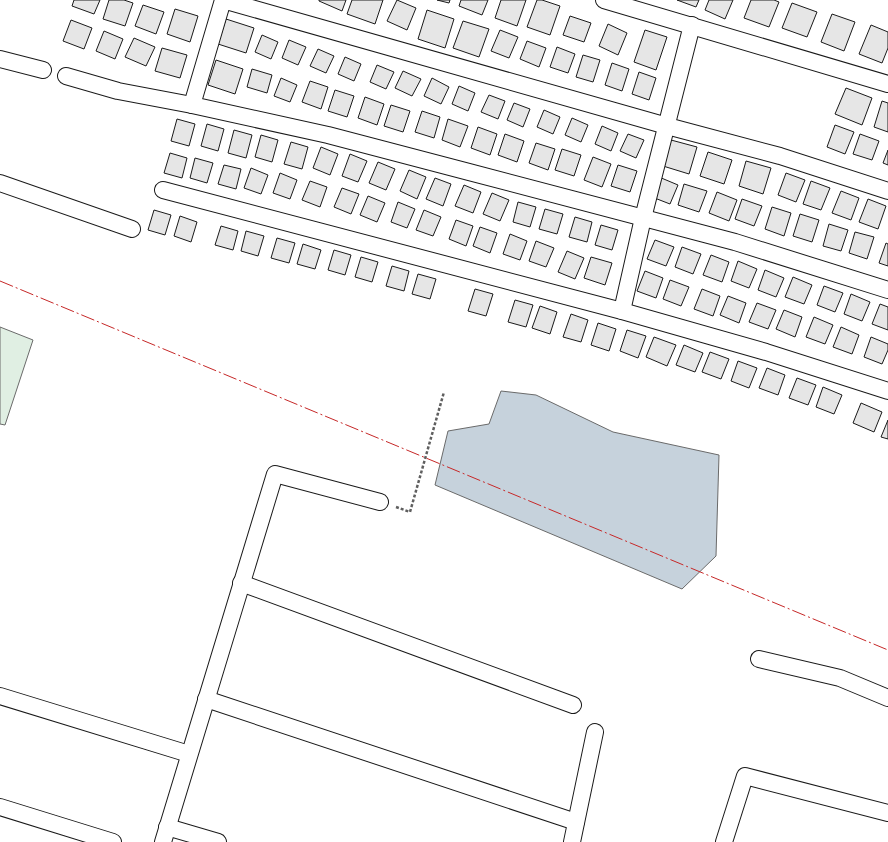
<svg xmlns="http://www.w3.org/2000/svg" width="888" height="842" font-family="Jost,sans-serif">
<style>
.green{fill:#e0efe3;stroke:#6a6a6a}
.water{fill:#c6d2dc;stroke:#6a6a6a}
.building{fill:#e6e6e6;stroke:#1a1a1a}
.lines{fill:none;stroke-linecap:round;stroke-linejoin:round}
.minor-casing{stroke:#1a1a1a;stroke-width:18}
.path{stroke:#5f5f5f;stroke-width:2.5;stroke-dasharray:3 2;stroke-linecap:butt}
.minor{stroke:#fff;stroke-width:16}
.power{stroke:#c62828;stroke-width:1;stroke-dasharray:14 3 2 3;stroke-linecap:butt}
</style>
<rect width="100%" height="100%" fill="#fff"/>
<path class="green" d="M 0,327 L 33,340 L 5,425 L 0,424 Z"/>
<path class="water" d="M 501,391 L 536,395 L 613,432 L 719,455 L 716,556 L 682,589 L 435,485 L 448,431 L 489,424 Z"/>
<g class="building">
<path d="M 74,0 L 100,0 L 94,14 L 72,6 Z"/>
<path d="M 109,0 L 124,0 L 133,3 L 125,26 L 103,19 Z"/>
<path d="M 319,0 L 346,0 L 342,11 L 319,1 Z"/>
<path d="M 352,0 L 383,0 L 375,24 L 347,14 Z"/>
<path d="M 397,0 L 416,8 L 407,30 L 387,21 Z"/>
<path d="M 437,0 L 450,0 L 449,3 Z"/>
<path d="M 461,0 L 488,0 L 482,15 L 459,6 Z"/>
<path d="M 501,0 L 526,0 L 517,26 L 495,18 Z"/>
<path d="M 537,0 L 542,0 L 560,6 L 550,35 L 527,27 Z"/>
<path d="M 677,0 L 699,0 L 696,7 Z"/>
<path d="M 709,0 L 733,0 L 725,19 L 705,10 Z"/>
<path d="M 751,0 L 774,0 L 779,2 L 769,27 L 744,18 Z"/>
<path d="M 792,3 L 817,12 L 807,37 L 782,28 Z"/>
<path d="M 143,5 L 164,12 L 156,34 L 135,26 Z"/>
<path d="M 175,9 L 198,16 L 190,42 L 167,34 Z"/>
<path d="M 427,10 L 454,19 L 445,48 L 418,39 Z"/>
<path d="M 832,14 L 855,22 L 844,51 L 821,42 Z"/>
<path d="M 570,16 L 591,23 L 584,42 L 563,35 Z"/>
<path d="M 226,19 L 254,28 L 246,53 L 218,44 Z"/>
<path d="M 71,20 L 92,28 L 84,49 L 63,41 Z"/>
<path d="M 463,21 L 489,29 L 479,57 L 453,48 Z"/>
<path d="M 608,24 L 627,33 L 618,55 L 599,46 Z"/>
<path d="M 871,25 L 888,32 L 888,48 L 882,63 L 859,54 Z"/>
<path d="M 500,30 L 518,37 L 509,58 L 491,51 Z"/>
<path d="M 645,30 L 667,37 L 656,70 L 634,62 Z"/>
<path d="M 104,31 L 123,39 L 115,59 L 96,51 Z"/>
<path d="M 262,35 L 278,42 L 271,59 L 255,52 Z"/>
<path d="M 134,38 L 155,47 L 146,66 L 125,57 Z"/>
<path d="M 289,40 L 306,47 L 298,65 L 282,58 Z"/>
<path d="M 527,41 L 546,48 L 539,67 L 520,59 Z"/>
<path d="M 557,47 L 575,54 L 568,73 L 550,67 Z"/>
<path d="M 162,48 L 187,55 L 180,78 L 155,71 Z"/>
<path d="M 318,49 L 334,56 L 326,73 L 310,66 Z"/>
<path d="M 583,55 L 600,60 L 593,82 L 576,77 Z"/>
<path d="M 345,57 L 361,64 L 354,81 L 338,74 Z"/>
<path d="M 216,60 L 243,69 L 235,94 L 208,85 Z"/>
<path d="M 612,63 L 629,69 L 622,91 L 605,85 Z"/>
<path d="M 377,65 L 394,72 L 386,89 L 370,82 Z"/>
<path d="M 252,69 L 272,75 L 267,93 L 247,87 Z"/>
<path d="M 403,71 L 421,79 L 412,96 L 395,88 Z"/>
<path d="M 639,72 L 656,78 L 649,100 L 632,94 Z"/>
<path d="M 281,78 L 297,85 L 290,102 L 274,96 Z"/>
<path d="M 432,78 L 449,87 L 441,104 L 424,96 Z"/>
<path d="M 310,81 L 328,87 L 321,109 L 302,102 Z"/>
<path d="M 459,86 L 475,93 L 468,111 L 452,104 Z"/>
<path d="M 846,88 L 872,98 L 862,125 L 835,114 Z"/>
<path d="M 335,90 L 354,96 L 347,117 L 328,111 Z"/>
<path d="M 489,95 L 505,101 L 498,119 L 481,112 Z"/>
<path d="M 365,97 L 384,104 L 377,125 L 358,118 Z"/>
<path d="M 882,101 L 888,103 L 888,132 L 874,127 Z"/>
<path d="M 514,103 L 530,109 L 523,127 L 507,120 Z"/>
<path d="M 391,105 L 410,111 L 403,132 L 384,126 Z"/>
<path d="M 544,110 L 560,117 L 553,134 L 537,127 Z"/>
<path d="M 422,111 L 440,117 L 434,138 L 415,132 Z"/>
<path d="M 572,118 L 588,125 L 581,142 L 565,135 Z"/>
<path d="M 177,119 L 195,124 L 189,146 L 171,141 Z"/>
<path d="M 448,119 L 468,126 L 460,147 L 442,140 Z"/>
<path d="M 207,124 L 224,129 L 218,151 L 201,146 Z"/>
<path d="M 835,125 L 854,132 L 845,154 L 827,147 Z"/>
<path d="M 602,126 L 618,133 L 611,151 L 595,144 Z"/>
<path d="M 478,127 L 497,134 L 490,155 L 471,148 Z"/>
<path d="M 234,130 L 252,135 L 246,158 L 228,153 Z"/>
<path d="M 505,134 L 524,141 L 517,162 L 498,155 Z"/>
<path d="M 628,134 L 644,140 L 636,158 L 620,151 Z"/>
<path d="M 860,134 L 879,141 L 872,160 L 853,154 Z"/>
<path d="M 261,135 L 278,140 L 272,162 L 255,157 Z"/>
<path d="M 671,140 L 697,147 L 689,174 L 663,166 Z"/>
<path d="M 291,142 L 308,147 L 302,169 L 284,164 Z"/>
<path d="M 536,143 L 555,149 L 548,170 L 529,163 Z"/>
<path d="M 321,147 L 338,154 L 330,175 L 313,168 Z"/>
<path d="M 562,149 L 581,155 L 574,176 L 555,170 Z"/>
<path d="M 888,150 L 888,165 L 883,163 Z"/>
<path d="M 708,152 L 732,160 L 724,184 L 700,176 Z"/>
<path d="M 170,153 L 187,158 L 182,178 L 164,173 Z"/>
<path d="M 350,154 L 367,161 L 358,182 L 342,176 Z"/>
<path d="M 593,157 L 611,164 L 602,187 L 584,180 Z"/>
<path d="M 195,158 L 213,163 L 207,183 L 190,178 Z"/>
<path d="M 746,161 L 771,168 L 763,194 L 739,186 Z"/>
<path d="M 378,162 L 395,169 L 386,190 L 369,183 Z"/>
<path d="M 224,165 L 241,169 L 236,189 L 218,184 Z"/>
<path d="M 618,165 L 637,171 L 630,192 L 611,186 Z"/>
<path d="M 251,168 L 268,175 L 261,194 L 244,188 Z"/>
<path d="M 409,170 L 426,177 L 417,199 L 400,191 Z"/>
<path d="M 280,173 L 297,180 L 290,199 L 273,193 Z"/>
<path d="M 786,173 L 805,180 L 796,202 L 778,195 Z"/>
<path d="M 659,177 L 678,185 L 670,204 L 652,197 Z"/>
<path d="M 435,178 L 451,184 L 443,206 L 426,199 Z"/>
<path d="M 310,181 L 327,187 L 320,207 L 302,200 Z"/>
<path d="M 811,181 L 830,188 L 821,210 L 803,204 Z"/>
<path d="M 684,184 L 707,191 L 699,212 L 678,205 Z"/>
<path d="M 464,185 L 481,192 L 473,213 L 455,206 Z"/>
<path d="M 342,188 L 359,194 L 351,214 L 334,207 Z"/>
<path d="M 841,191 L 859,198 L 851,220 L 832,213 Z"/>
<path d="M 717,192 L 737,200 L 729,221 L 709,213 Z"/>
<path d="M 492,193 L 509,200 L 500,221 L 483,214 Z"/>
<path d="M 368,196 L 385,203 L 377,222 L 360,215 Z"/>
<path d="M 742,199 L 762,206 L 754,226 L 735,219 Z"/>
<path d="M 868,199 L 886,206 L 878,229 L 859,222 Z"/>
<path d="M 398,202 L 415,209 L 407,228 L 391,222 Z"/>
<path d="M 518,202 L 536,207 L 530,227 L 513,222 Z"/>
<path d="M 772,207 L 791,213 L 784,236 L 765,229 Z"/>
<path d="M 545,209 L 563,214 L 557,234 L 539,229 Z"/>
<path d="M 154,210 L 171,215 L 165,235 L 148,230 Z"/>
<path d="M 424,210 L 441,217 L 433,236 L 416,230 Z"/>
<path d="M 800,214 L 819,220 L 812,242 L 793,236 Z"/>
<path d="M 180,216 L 197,222 L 191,242 L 174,236 Z"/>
<path d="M 575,217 L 592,222 L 587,242 L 569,237 Z"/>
<path d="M 456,220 L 473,226 L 466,246 L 449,239 Z"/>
<path d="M 829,224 L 848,230 L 841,251 L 823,246 Z"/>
<path d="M 601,225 L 618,230 L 612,250 L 595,245 Z"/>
<path d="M 221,226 L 238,231 L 233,250 L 215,245 Z"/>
<path d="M 480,227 L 497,233 L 490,253 L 473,246 Z"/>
<path d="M 246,231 L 264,236 L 258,256 L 241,251 Z"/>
<path d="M 855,232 L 874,237 L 867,259 L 849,253 Z"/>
<path d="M 510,234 L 527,241 L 520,260 L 503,254 Z"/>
<path d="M 277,238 L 295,243 L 289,263 L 271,258 Z"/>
<path d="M 655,240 L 674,247 L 666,266 L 647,259 Z"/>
<path d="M 536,241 L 554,248 L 546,267 L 529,261 Z"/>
<path d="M 886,243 L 888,244 L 888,266 L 879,263 Z"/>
<path d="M 303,244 L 321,250 L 315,269 L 297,264 Z"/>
<path d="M 682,247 L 701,254 L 693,274 L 675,267 Z"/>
<path d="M 334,250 L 351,255 L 345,275 L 328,270 Z"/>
<path d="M 567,251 L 584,258 L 575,279 L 558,272 Z"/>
<path d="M 711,255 L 729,262 L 722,282 L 703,275 Z"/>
<path d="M 361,257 L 378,262 L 372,282 L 355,277 Z"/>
<path d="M 591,257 L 612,263 L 605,285 L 584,278 Z"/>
<path d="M 738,261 L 757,269 L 749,288 L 731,281 Z"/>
<path d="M 392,266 L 409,271 L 404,291 L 386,286 Z"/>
<path d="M 765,270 L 784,278 L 776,297 L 758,290 Z"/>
<path d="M 645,271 L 663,278 L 656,298 L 637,291 Z"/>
<path d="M 418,274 L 436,279 L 430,299 L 412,294 Z"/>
<path d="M 793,277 L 812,285 L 804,304 L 785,297 Z"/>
<path d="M 670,280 L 689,287 L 681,306 L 663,299 Z"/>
<path d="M 824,286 L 843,293 L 835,312 L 817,305 Z"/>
<path d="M 475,289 L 493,294 L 486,316 L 468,311 Z"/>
<path d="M 702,289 L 720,296 L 713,316 L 694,309 Z"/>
<path d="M 851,294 L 870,302 L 862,321 L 844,314 Z"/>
<path d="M 728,296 L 746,303 L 739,323 L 720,315 Z"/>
<path d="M 515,300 L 533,305 L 526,327 L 508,322 Z"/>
<path d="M 757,303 L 776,310 L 768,329 L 749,322 Z"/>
<path d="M 880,304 L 888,307 L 888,330 L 872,324 Z"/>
<path d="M 540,306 L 557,312 L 550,334 L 532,328 Z"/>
<path d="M 784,310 L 802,317 L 795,337 L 776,329 Z"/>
<path d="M 571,314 L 588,320 L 581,342 L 563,337 Z"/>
<path d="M 814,317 L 833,325 L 825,344 L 806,337 Z"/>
<path d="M 598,323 L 616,329 L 609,351 L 591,345 Z"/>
<path d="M 841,327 L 859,335 L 852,354 L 833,347 Z"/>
<path d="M 627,330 L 646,336 L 638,358 L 620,351 Z"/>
<path d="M 654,337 L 676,345 L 667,366 L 646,357 Z"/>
<path d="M 871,337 L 888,344 L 888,350 L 882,364 L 864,357 Z"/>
<path d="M 684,345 L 703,353 L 695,372 L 676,365 Z"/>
<path d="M 710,352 L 729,359 L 721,379 L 702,372 Z"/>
<path d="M 738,361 L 757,368 L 749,388 L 731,381 Z"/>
<path d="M 767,368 L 785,375 L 778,395 L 759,388 Z"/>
<path d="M 797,378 L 816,385 L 808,405 L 789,398 Z"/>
<path d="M 823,387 L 842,395 L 834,414 L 816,407 Z"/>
<path d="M 861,403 L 882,412 L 874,432 L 853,423 Z"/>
<path d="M 888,420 L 888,439 L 881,437 Z"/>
</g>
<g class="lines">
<g class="minor-casing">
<g id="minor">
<path d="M 604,0 L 888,84"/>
<path d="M 0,59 L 43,70"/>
<path d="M 66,76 L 118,91 L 192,105 L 328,135 L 469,172 L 735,242 L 888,290"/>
<path d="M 192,105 L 223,0 L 667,126 L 780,156 L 888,191"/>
<path d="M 0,183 L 132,229"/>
<path d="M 163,190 L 622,311 L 766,352 L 888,391"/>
<path d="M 622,311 L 643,218 L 692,25"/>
<path d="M 241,583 L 573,705"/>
<path d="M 759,659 L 840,678 L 888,698"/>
<path d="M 0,696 L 189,754"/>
<path d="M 206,699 L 576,822"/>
<path d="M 0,807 L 113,842"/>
<path d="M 167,827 L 218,842"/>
<path d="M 163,842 L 275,474 L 380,502"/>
<path d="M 572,842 L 595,732"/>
<path d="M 724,842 L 745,776 L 888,813"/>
</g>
</g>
<path class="path" d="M 396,507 L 410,512 L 444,392"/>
<use href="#minor" class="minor"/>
<path class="power" d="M 0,281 L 888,650"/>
</g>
</svg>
